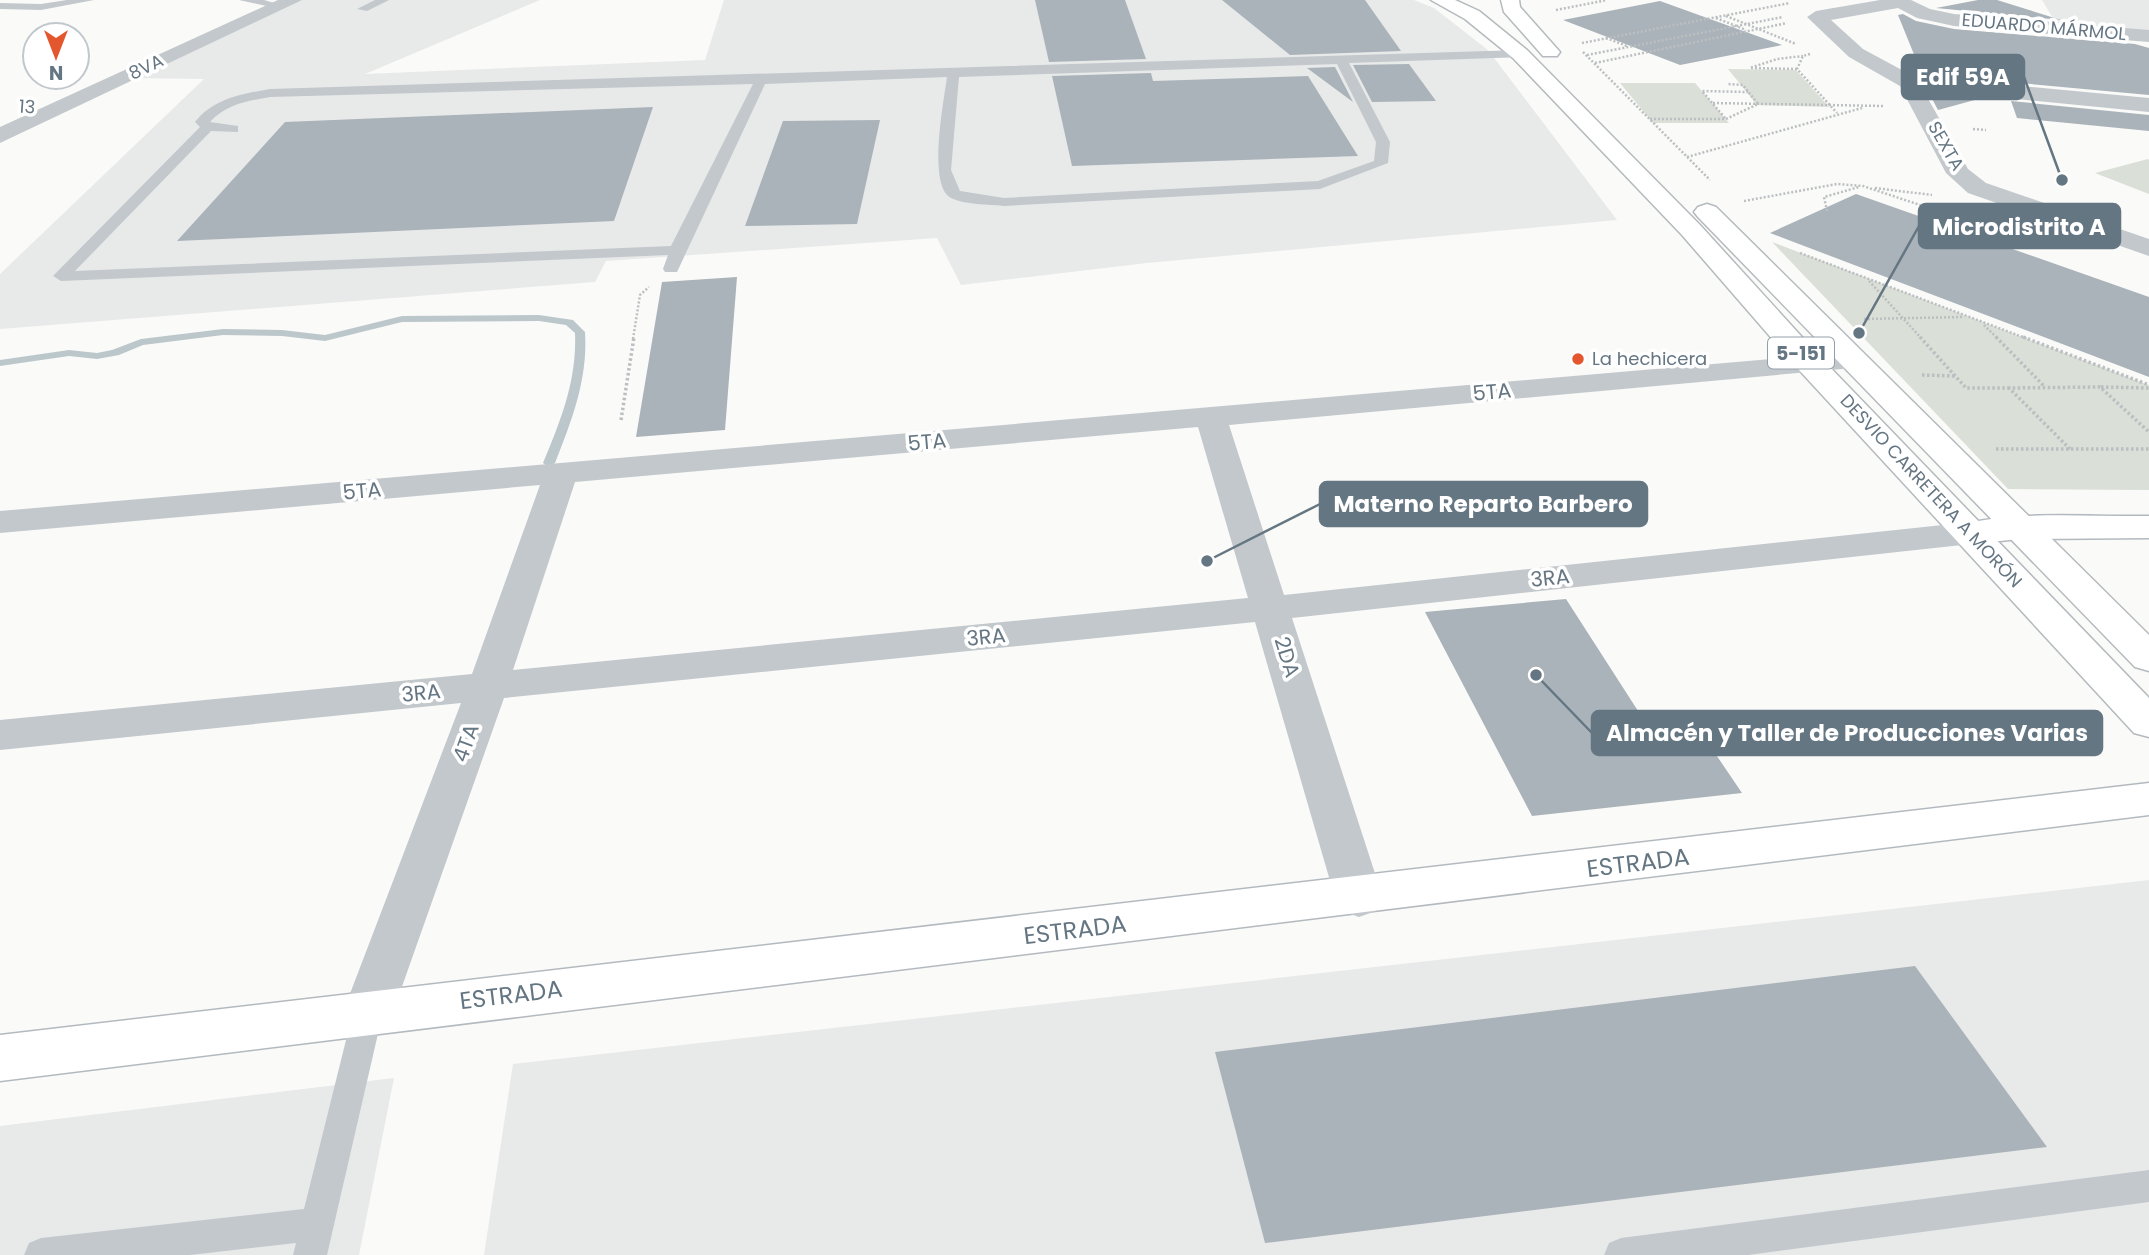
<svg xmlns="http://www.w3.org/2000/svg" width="2149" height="1255" font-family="Poppins,sans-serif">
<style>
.built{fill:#e8e9e9}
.green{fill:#dadfd7}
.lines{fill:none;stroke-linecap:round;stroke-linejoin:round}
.stream{fill:#bbc7cb;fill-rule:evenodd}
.building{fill:#aab3b9}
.secondary-casing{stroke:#b3babf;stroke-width:3}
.primary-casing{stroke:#b5babe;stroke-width:3}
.path-far1{stroke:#bbbfc2;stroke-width:2.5;stroke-dasharray:2 2;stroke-linecap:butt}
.path{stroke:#bbbfc2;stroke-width:3.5;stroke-dasharray:2.5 2.5;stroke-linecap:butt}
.lane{fill:#c3c8cc;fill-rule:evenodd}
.street{fill:#c3c8cc;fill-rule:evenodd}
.secondary{fill:#fff;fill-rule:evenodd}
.primary{fill:#fff;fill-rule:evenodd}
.poi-dot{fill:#e4572e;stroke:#fff;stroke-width:2.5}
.labels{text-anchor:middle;stroke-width:7;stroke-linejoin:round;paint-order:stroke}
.far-street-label{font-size:18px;fill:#657683;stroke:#fff}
.far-poi-label{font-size:18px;fill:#657683;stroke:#fff;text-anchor:start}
.shield{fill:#fff;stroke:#939fa8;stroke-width:2}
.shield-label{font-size:19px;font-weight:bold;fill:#657683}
.street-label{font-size:21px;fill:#657683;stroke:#fff}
.near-street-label{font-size:24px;fill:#657683;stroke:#fff}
.leader{fill:none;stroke:#657683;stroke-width:2.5}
.callout-dot{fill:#657683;stroke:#fff;stroke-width:2.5}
.callout{fill:#657683;stroke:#657683;stroke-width:2.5}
.callout-label{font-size:23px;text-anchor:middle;font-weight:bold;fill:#fff}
</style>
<rect width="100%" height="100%" fill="#fafaf8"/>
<g class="built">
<path d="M 300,0 L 540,0 L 365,74 L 705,60 L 724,0 L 1414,0 L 1434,8 L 1488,50 L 1617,220 L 1147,263 L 961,285 L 937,238 L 606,261 L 595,282 L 0,329 L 0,274 L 204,79 L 127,78 Z"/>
<path d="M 2042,0 L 2149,0 L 2149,31 L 2056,23 Z"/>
<path d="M 2149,880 L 2149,1255 L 484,1255 L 513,1064 Z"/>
<path d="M 394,1078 L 359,1255 L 0,1255 L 0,1126 Z"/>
</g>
<g class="green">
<path d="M 1728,69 L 1796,70 L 1829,107 L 1757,105 Z"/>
<path d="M 1620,83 L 1695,83 L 1729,123 L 1653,123 Z"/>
<path d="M 2149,160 L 2149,194 L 2095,173 L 2148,159 Z"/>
<path d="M 1772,242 L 2149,385 L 2149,490 L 2008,489 Z"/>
</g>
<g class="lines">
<path class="stream" d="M 539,315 L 573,320 L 585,332 C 588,379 572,420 555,463 L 549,467 L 543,463 C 561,420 577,380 575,333 L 566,325 L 539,321 L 402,322 L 325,341 L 282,336 L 223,335 L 143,345 L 119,355 L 97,359 L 69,356 L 0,366 L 0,360 L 69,350 L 97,353 L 112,350 L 141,339 L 223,329 L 282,330 L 325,335 L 402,316 Z"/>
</g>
<g class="building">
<path d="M 1035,0 L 1125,0 L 1146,59 L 1049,62 Z"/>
<path d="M 1222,0 L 1365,0 L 1401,51 L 1290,55 Z"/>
<path d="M 1978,0 L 1997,0 L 2061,20 L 1936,8 Z"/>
<path d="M 1660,1 L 1782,45 L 1680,65 L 1563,20 Z"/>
<path d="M 1903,14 L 1916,21 L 1954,29 L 2135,44 L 2149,48 L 2149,95 L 1922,74 L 1898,15 Z"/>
<path d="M 1409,64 L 1436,101 L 1372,102 L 1353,65 Z"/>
<path d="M 1335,67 L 1353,102 L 1307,68 Z"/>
<path d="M 1151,73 L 1153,81 L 1308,76 L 1358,156 L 1072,166 L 1052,76 Z"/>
<path d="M 1929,93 L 1982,98 L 1938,110 Z"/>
<path d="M 2011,101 L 2149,115 L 2149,131 L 2017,118 Z"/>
<path d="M 653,107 L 614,221 L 177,241 L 285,122 Z"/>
<path d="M 880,120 L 857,224 L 745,226 L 783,121 Z"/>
<path d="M 1856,194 L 2149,297 L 2149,377 L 1770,233 Z"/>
<path d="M 737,277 L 725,430 L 636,437 L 662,282 Z"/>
<path d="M 1566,599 L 1658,742 L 1704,737 L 1742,793 L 1532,816 L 1425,612 Z"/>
<path d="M 1915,966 L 2047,1147 L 1265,1243 L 1215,1052 Z"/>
</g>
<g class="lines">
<g class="secondary-casing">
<g id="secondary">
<path d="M 2149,516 L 2149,538 L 2019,539 L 1971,544 L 1958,541 L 1953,533 L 1958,525 C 2019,510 2087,517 2149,516 Z"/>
<path d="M 2149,783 L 2149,815 L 0,1081 L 0,1035 Z"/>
</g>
</g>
<g class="primary-casing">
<g id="primary">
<path d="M 1431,0 L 1455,0 L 1479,11 L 1527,50 L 1700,225 L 1822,359 L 2149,698 L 2149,737 L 2134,733 L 1800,371 L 1682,235 L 1513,58 L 1465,19 Z"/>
<path d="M 1501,0 L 1519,0 L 1520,7 L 1560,52 L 1557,56 L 1543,56 L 1504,12 Z"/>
<path d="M 1707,204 L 1716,207 L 2149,635 L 2149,671 L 2135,667 L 1698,217 L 1694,212 L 1698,207 Z"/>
</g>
</g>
<g class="path-far1">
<path d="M 1556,10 L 1607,0"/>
<path d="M 1726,16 L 1796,44"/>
<path d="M 1716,18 L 1746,30"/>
<path d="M 1606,38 L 1627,46"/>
<path d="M 1582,43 L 1790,3"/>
<path d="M 1583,52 L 1710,180"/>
<path d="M 1810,54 L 1803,56 L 1797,69 L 1837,113"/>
<path d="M 1587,55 L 1783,17"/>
<path d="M 1595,63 L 1787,23"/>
<path d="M 1797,69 L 1750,68 L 1777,59 L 1803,56"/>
<path d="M 1713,103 L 1883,106"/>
<path d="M 1725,118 L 1702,91 L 1748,92"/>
<path d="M 1650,119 L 1726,119 L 1758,104 L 1743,85 L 1727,84"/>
<path d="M 1973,129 L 1986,130"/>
<path d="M 1687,157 L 1862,108"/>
<path d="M 1875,188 L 1932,195"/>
<path d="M 1744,201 L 1837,184 L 1863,186 L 1956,217"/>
<path d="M 1827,211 L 1824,197 L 1859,187"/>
<path d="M 1800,253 L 2028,339"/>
<path d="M 1869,281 L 1922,339"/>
<path d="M 1864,319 L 1964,317"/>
<path d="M 1984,325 L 1998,339"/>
<path d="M 633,339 L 640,295 L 649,287"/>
</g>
<g class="path">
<path d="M 1920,337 L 1966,388 L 2009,388"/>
<path d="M 1996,337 L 2044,386"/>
<path d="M 2023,337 L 2149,385"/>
<path d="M 1922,375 L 1956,376"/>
<path d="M 2101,387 L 2149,388"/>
<path d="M 621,420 L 634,337"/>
<path d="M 1996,449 L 2149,449"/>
<path d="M 2070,449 L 2009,388 L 2100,387 L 2149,432"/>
</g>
<g class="lane">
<path d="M 67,0 L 94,0 L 41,10 L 0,9 L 0,3 L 41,4 Z"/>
<path d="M 239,0 L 264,0 L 285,6 L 280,9 Z"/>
<path d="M 375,0 L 389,0 L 367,11 L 357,9 Z"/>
<path d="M 1520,50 L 1524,51 L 1524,57 L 1349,63 L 1390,142 L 1388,163 L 1320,189 L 1004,206 C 988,204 965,205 951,198 C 927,186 944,100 947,77 L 765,84 L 677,272 L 665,272 L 663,269 L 668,255 L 61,281 L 53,276 L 200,127 L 195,122 C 214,98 242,94 270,89 ZM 1337,64 L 1376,142 L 1374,161 L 1318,181 L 1004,198 L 960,191 L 951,170 L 959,77 ZM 753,84 L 671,246 L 75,271 L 211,131 L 238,132 L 238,126 L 210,122 C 226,104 248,101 270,97 Z"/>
<path d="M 368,999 L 379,1003 L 383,1012 L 327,1255 L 293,1255 L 296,1243 L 190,1255 L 24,1255 L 29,1243 L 41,1238 L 304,1209 L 353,1012 L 357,1003 Z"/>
<path d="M 2149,1170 L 2149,1202 L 1748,1255 L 1604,1255 L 1609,1243 L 1621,1238 Z"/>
</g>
<g class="street">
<path d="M 278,0 L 302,0 L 0,143 L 0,127 Z"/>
<path d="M 1880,0 L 1911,0 L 1930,9 L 1954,14 L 2149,30 L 2149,42 L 1954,26 L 1917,18 L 1898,8 L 1831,20 L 1863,49 L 1913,76 L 2149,98 L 2149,112 L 1923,90 L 1968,169 L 1986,183 L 2149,239 L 2149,256 L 1968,193 L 1946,173 L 1900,86 L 1849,57 L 1807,17 L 1816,11 Z"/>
<path d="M 1853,352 L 1864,355 L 1868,361 L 1864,367 L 1229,425 L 1284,595 L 1971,522 L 1984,525 L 1989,533 L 1984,541 L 1971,544 L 1292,618 L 1383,898 L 1376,911 L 1359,917 L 1342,911 L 1335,898 L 1255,622 L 504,698 L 393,1012 L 386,1027 L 368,1034 L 350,1027 L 343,1012 L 461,703 L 0,750 L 0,720 L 472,674 L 540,485 L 0,533 L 0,511 ZM 1198,427 L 1248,598 L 513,670 L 575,482 Z"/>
</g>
<use href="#secondary" class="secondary"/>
<use href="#primary" class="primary"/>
</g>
<circle class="poi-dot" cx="1578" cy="359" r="7"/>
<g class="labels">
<g class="far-street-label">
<text transform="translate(2044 27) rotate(5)" y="6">EDUARDO MÁRMOL</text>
<text transform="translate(146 67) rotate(-25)" y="6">8VA</text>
<text transform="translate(27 107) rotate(4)" y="6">13</text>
<text transform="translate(1946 146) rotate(60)" y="6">SEXTA</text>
<text transform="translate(1931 491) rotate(47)" y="6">DESVIO CARRETERA A MORÓN</text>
</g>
<g class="far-poi-label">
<text x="1592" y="365">La hechicera</text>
</g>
<rect class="shield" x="1768" y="337.5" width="66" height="31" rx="5"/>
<g class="shield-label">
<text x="1801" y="360">5-151</text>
</g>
<g class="street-label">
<text transform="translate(1492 392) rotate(-5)" y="7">5TA</text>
<text transform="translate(927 442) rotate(-5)" y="7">5TA</text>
<text transform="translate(362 491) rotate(-5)" y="7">5TA</text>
<text transform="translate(1550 578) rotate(-6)" y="7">3RA</text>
<text transform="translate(986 637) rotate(-6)" y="7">3RA</text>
<text transform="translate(1287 657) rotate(73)" y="7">2DA</text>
<text transform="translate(421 693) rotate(-6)" y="7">3RA</text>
<text transform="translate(466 743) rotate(-70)" y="7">4TA</text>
</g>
<g class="near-street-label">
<text transform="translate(1638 863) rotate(-7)" y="8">ESTRADA</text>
<text transform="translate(1075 930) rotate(-7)" y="8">ESTRADA</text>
<text transform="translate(511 995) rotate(-7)" y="8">ESTRADA</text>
</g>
</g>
<path class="leader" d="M2062 180L2024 77M1859 333L1919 226M1207 561L1320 504M1536 675L1592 733"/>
<g class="callout-dot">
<circle cx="2062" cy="180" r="7"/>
<circle cx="1859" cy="333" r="7"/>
<circle cx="1207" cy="561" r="7"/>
<circle cx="1536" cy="675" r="7"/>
</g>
<g class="callout">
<rect x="1902" y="55" width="122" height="44" rx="7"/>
<rect x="1919" y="204" width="201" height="44" rx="7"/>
<rect x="1320" y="482" width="327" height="44" rx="7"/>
<rect x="1592" y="711" width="510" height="44" rx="7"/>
</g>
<g class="callout-label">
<text x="1963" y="85">Edif 59A</text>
<text x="2019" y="235">Microdistrito A</text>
<text x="1483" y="512">Materno Reparto Barbero</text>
<text x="1847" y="741">Almacén y Taller de Producciones Varias</text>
</g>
<g transform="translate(56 56) rotate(180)"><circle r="33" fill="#ffffff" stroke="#c1c8cd" stroke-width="2"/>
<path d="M0-5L12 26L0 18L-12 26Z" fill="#e4572e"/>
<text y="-10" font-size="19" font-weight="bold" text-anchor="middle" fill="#657683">N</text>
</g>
</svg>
